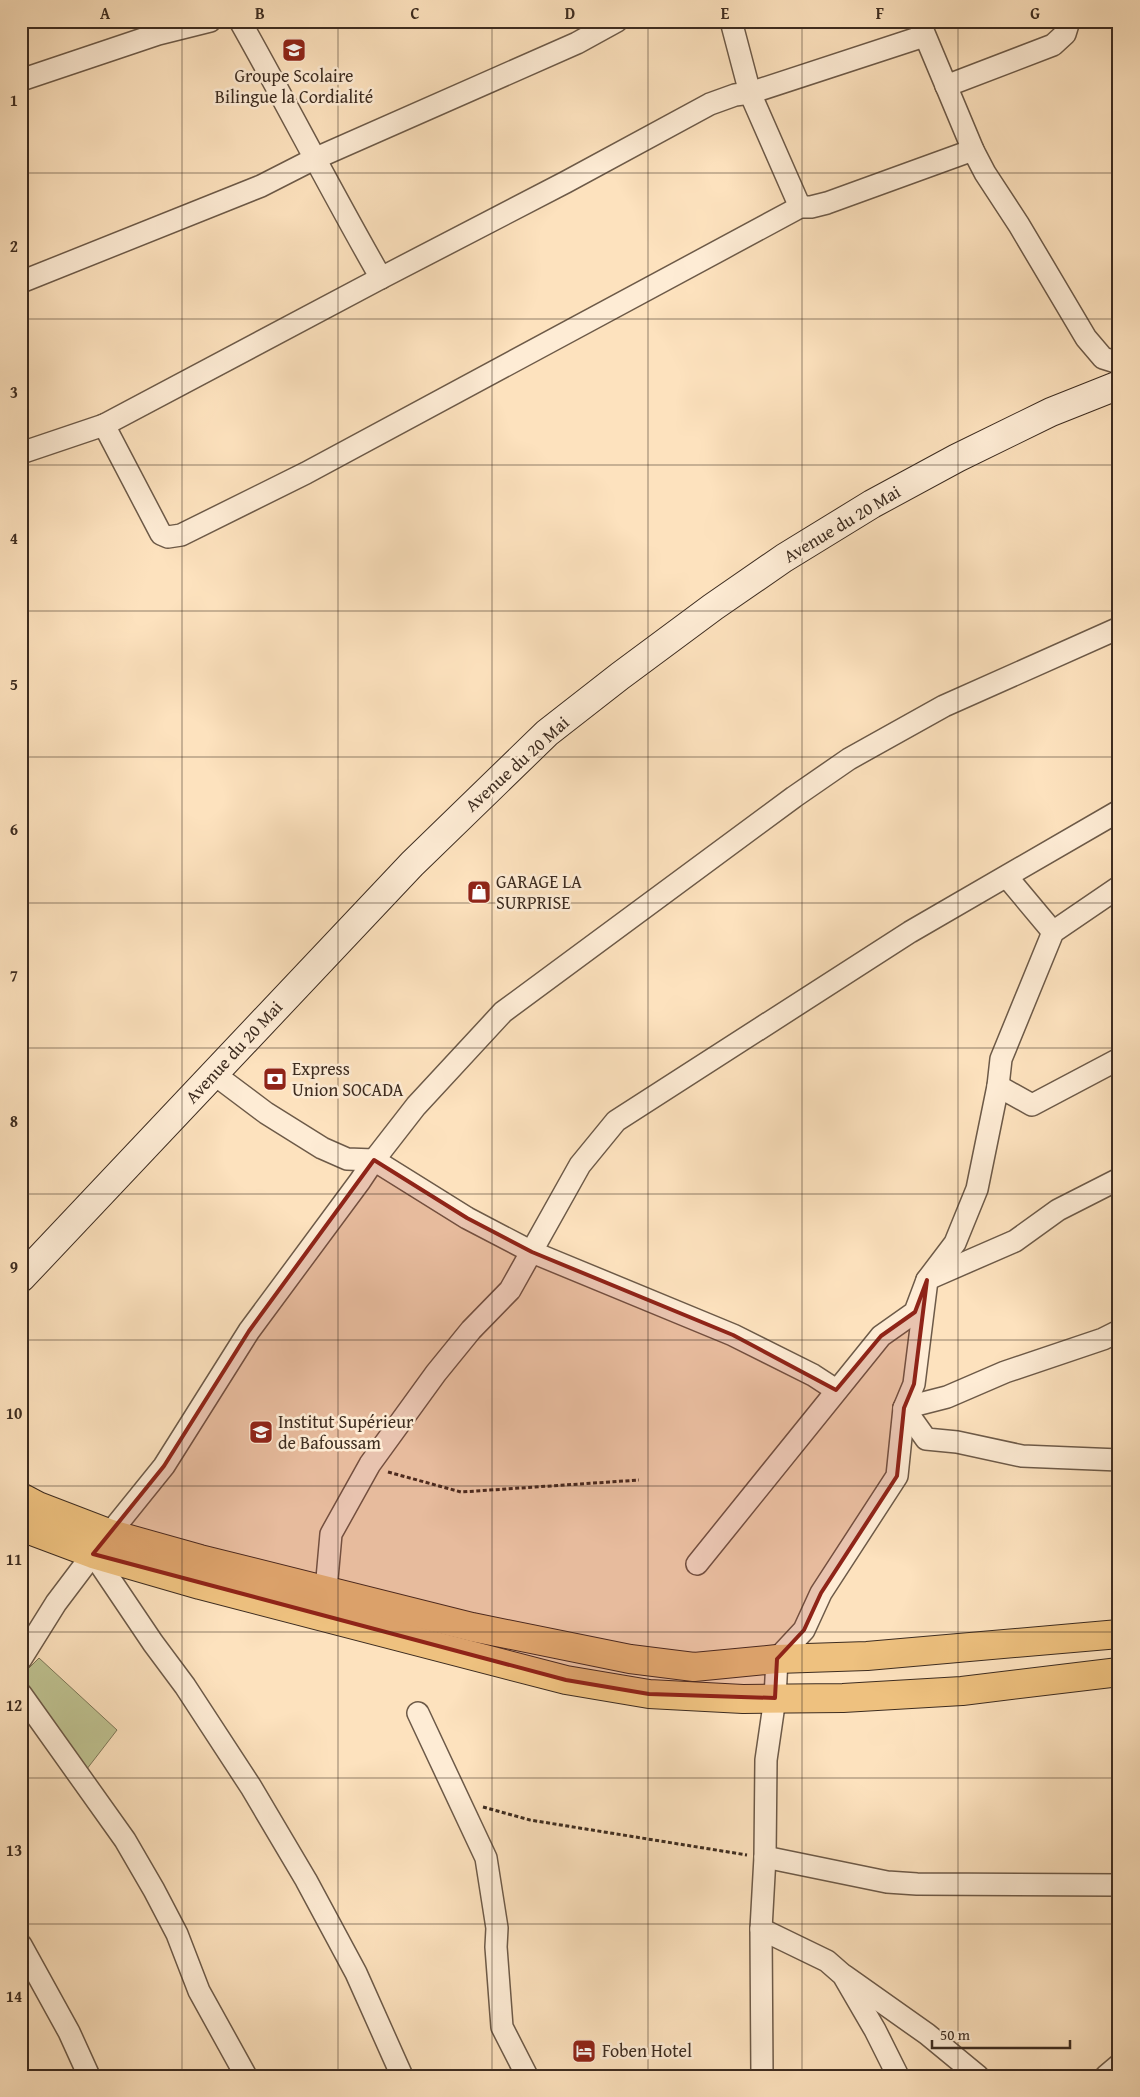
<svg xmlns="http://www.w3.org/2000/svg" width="1140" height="2097" font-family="'Gentium Book Plus',serif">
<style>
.green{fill:#bfc392;stroke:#7e7859}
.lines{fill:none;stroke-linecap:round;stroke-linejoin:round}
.street-casing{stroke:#6d5a48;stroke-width:24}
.secondary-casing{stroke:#3d2c20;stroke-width:30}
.primary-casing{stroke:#3d2c20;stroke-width:30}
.path{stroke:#3d2c20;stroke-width:3;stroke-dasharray:4 2.5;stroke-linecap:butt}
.street{stroke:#feecd5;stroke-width:21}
.secondary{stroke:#feecd5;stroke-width:28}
.primary{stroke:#eec17f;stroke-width:28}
.marked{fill:#8f2418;fill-opacity:0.2;stroke:#8f2418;stroke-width:4;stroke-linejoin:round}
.grid{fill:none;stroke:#3d2c20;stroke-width:1;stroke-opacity:0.55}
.labels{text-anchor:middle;stroke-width:5;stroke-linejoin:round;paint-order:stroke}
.poi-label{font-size:18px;fill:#3d2c20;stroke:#feecd5;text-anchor:start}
.street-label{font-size:18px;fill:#3d2c20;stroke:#feecd5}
.neatline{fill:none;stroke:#3d2c20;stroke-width:2}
.grid-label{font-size:16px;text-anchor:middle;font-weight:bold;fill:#3d2c20}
</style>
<rect width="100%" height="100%" fill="#fde2be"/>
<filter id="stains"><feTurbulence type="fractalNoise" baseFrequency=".004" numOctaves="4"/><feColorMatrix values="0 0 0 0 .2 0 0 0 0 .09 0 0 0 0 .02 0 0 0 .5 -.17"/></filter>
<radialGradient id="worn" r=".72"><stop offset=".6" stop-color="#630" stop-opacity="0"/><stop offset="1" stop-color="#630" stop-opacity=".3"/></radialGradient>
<path class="green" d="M 39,1658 L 117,1730 L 83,1774 L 21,1708 L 21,1676 Z"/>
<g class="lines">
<g class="street-casing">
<g id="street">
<path d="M 240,21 C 288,106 332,193 381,278"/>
<path d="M 731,21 L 750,93 L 800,207"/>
<path d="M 919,21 L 973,150 L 985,173 L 1019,225 L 1086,338 L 1103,358 L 1119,363"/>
<path d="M 21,80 L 158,34 L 210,21"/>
<path d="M 946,86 L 1053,45 L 1065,34 L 1069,21"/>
<path d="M 21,282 L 261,186 L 314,159 L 577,43 L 617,21"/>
<path d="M 104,425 L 161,534 L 168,537 L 181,535 L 306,473 L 800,207 L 811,207 L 827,203 L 973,150"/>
<path d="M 21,453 L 104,425 L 381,278 L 566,182 L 710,104 L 735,95 L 750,93 L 924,36"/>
<path d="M 1007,877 L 1053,932"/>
<path d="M 214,1074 L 266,1113 L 322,1148 L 347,1159 L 374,1160 L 467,1218 L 532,1252 L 733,1335 L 813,1375 L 836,1390"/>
<path d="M 998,1086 L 1001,1059 L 1053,932 L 1119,887"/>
<path d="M 930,1278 L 1015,1241 L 1058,1210 L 1119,1179"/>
<path d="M 904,1408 L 926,1439 L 957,1442 L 1022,1456 L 1119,1460"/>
<path d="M 904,1408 L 947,1397 L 1005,1372 L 1103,1339 L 1119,1331"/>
<path d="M 697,1564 L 881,1336 L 915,1312 L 927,1280 L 955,1243 L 977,1189 L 998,1086 L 1032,1105 L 1119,1059"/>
<path d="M 326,1590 L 331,1534 L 370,1464 L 436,1373 L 471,1330 L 510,1290 L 580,1165 L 616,1121 L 910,932 L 1119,811"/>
<path d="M 21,1659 L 56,1603 L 93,1554"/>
<path d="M 21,1694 L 125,1840 L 154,1890 L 177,1934 L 199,1991 L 246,2076"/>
<path d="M 418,1713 L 486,1858 L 497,1928 L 496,1947 L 502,2027 L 527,2076"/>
<path d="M 765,1857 L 887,1882 L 917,1884 L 1119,1885"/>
<path d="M 761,1929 L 827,1961 L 843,1975 L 875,2030 L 898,2076"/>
<path d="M 21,1945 L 69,2032 L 89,2076"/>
<path d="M 845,1976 L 927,2034 L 978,2076"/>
<path d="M 402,2076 L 356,1973 L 306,1880 L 251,1787 L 185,1686 L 153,1643 L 93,1554 L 164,1466 L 249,1331 L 360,1181 L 374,1160 L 416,1106 L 503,1012 L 794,797 L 849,759 L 944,706 L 1119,628"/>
<path d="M 762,2076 L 761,1929 L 765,1857 L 766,1760 L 775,1698 L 777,1659 L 804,1630 L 821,1593 L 897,1476 L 904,1408 L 914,1384 L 927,1280"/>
<path d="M 1106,2076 L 1119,2065"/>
</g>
</g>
<g class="secondary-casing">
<path id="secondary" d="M 21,1278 L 412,864 L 547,733 L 620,676 L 713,607 L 784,558 L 872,504 L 957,458 L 1051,412 L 1119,385"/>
</g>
<g class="primary-casing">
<g id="primary">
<path d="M 21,1497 L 38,1506 L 111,1534 L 200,1559 L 472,1627 L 630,1659 L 694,1667 L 777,1659 L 867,1656 L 1119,1634"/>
<path d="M 21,1527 L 93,1554 L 200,1585 L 566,1680 L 649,1694 L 743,1699 L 843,1698 L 962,1691 L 1119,1672"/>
</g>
</g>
<g class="path">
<path d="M 388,1472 L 461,1492 L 639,1480"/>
<path d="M 483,1807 L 530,1820 L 747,1855"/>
</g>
<use href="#street" class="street"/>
<use href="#secondary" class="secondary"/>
<use href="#primary" class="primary"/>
</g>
<path class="marked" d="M 374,1160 L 467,1218 L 532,1252 L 733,1335 L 836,1390 L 881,1336 L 915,1312 L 927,1280 L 914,1384 L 904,1408 L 897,1476 L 821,1593 L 804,1630 L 777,1659 L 775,1698 L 649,1694 L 566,1680 L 93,1554 L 164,1466 L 249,1331 Z"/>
<path class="grid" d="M 182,21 L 182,2076M 338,21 L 338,2076M 492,21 L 492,2076M 648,21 L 648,2076M 802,21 L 802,2076M 958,21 L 958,2076M 21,173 L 1119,173M 21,319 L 1119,319M 21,465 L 1119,465M 21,611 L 1119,611M 21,757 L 1119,757M 21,903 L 1119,903M 21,1048 L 1119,1048M 21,1194 L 1119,1194M 21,1340 L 1119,1340M 21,1486 L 1119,1486M 21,1632 L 1119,1632M 21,1778 L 1119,1778M 21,1924 L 1119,1924"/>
<defs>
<g id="school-square" transform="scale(1.25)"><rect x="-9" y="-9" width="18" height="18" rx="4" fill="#8f2418" stroke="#feecd5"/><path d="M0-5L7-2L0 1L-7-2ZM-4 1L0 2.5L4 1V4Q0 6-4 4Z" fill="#fff"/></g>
<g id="shop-square" transform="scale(1.25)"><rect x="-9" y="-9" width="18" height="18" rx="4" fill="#8f2418" stroke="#feecd5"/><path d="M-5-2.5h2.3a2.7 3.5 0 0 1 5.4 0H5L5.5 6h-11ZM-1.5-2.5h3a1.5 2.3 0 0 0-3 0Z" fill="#fff"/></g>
<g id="bank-square" transform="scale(1.25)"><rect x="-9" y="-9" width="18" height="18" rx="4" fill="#8f2418" stroke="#feecd5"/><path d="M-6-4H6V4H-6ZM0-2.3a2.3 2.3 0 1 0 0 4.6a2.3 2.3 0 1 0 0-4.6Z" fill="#fff"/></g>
<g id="university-square" transform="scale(1.25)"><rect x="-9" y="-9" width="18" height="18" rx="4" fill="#8f2418" stroke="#feecd5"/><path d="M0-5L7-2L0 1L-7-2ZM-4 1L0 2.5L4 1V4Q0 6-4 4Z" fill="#fff"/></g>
<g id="hotel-square" transform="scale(1.25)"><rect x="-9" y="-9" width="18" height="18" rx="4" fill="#8f2418" stroke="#feecd5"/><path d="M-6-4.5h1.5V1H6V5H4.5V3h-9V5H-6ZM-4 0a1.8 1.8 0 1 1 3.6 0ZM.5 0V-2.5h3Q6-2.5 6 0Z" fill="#fff"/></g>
</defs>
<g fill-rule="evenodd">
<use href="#school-square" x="294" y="50"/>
<use href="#shop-square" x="479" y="892"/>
<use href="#bank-square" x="275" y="1079"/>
<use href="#university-square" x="261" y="1432"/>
<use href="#hotel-square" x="584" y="2051"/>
</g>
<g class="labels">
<g class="poi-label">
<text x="294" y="82" text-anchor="middle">Groupe Scolaire<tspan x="294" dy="21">Bilingue la Cordialité</tspan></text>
<text x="496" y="888">GARAGE LA<tspan x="496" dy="21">SURPRISE</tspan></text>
<text x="292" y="1075">Express<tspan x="292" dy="21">Union SOCADA</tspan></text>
<text x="278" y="1428">Institut Supérieur<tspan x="278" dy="21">de Bafoussam</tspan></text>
<text x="602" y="2057">Foben Hotel</text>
</g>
<g class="street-label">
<text transform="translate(842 524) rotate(-31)" y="6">Avenue du 20 Mai</text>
<text transform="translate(517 764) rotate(-42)" y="6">Avenue du 20 Mai</text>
<text transform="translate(234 1052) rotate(-47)" y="6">Avenue du 20 Mai</text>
</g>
</g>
<rect width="1140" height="2097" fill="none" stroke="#fde2be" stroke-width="55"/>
<path d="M932 2040v8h138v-8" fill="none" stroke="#3d2c20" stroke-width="2.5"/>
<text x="940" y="2040" font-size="15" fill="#3d2c20" stroke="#feecd5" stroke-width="4" paint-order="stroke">50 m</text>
<rect x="28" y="28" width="1084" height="2042" class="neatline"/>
<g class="grid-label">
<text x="105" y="19">A</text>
<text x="260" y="19">B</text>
<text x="415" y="19">C</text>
<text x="570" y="19">D</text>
<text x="725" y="19">E</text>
<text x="880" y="19">F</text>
<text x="1035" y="19">G</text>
<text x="14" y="106">1</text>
<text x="14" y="252">2</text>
<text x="14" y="398">3</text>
<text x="14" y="544">4</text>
<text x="14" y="690">5</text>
<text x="14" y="835">6</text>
<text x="14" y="981">7</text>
<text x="14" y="1127">8</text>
<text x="14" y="1273">9</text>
<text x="14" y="1419">10</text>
<text x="14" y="1565">11</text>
<text x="14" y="1711">12</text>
<text x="14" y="1856">13</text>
<text x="14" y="2002">14</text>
</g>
<rect width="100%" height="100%" filter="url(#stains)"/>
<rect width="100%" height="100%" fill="url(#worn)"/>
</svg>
